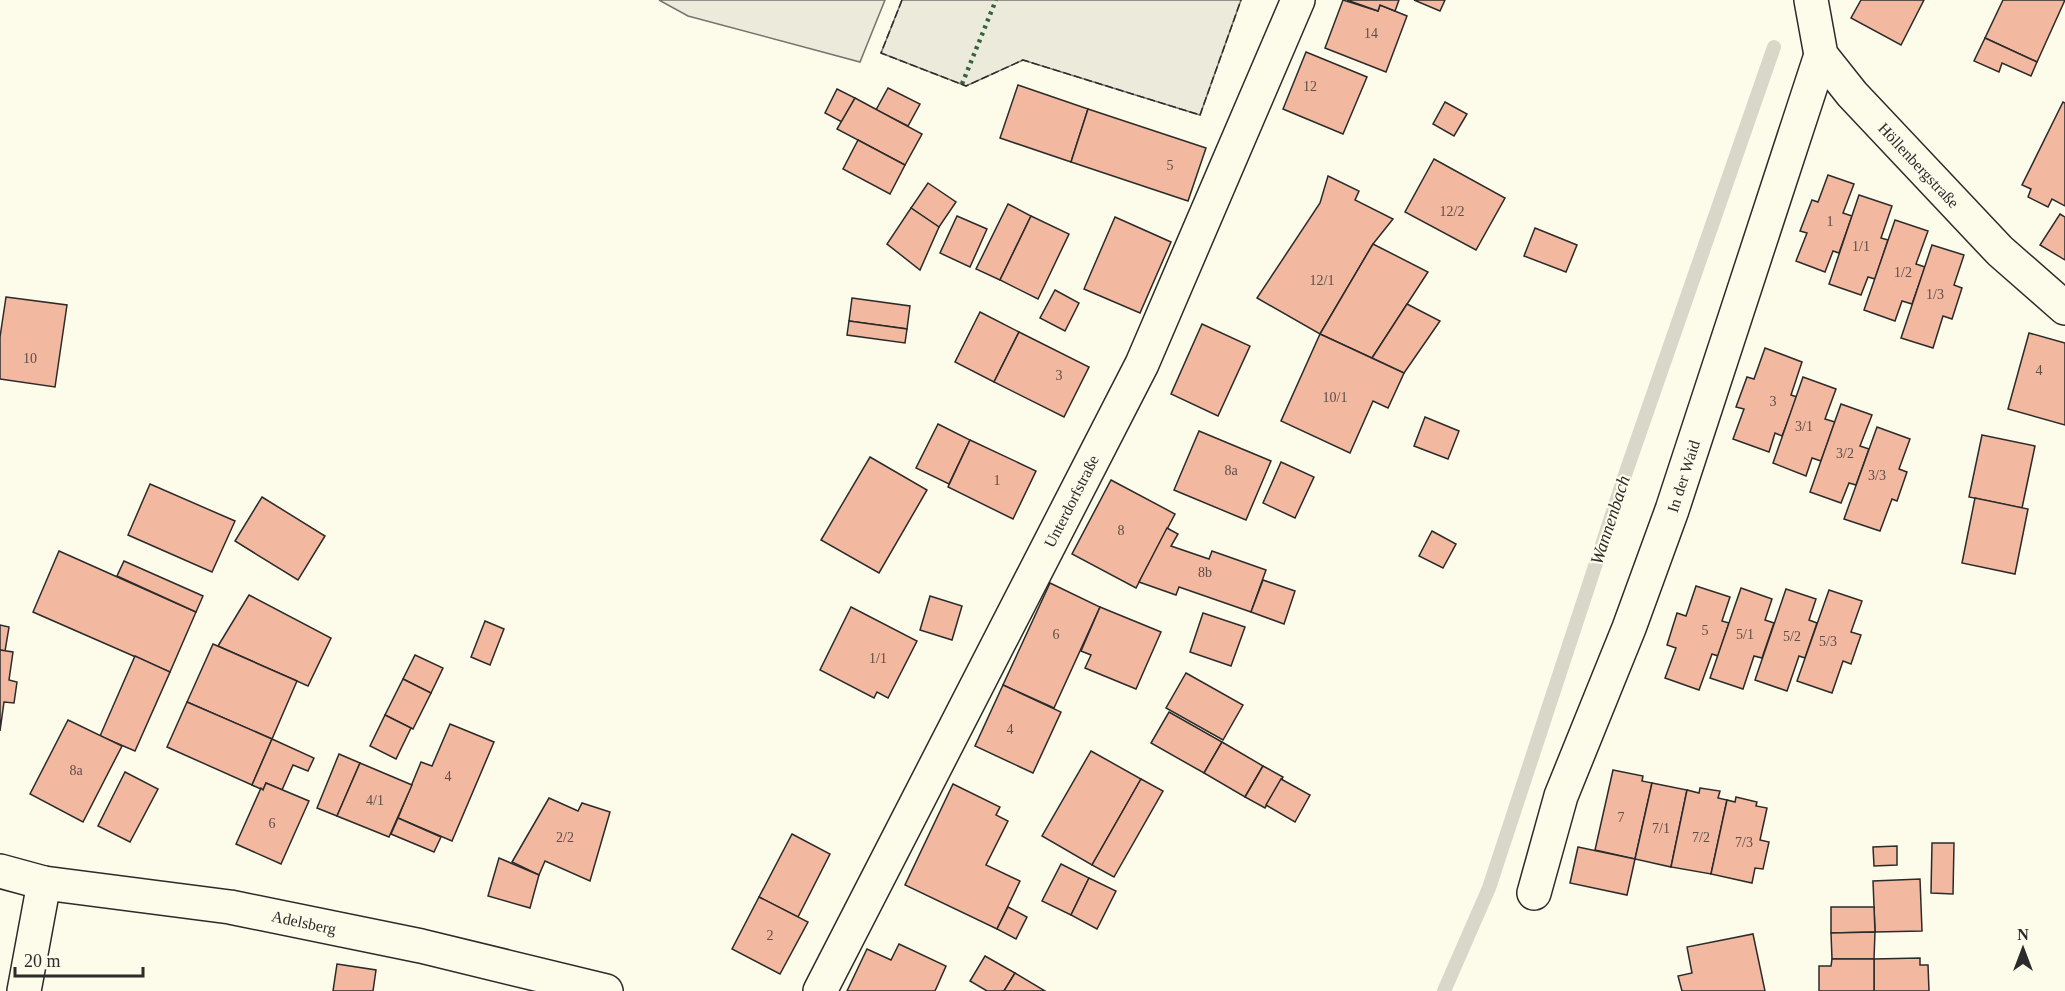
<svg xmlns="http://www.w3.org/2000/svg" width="2065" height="991" font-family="Georgia,serif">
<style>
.green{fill:#ecebdb;stroke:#74746e;stroke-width:1.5}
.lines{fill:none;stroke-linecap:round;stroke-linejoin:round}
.stream{stroke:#d8d7c9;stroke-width:14}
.building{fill:#f2b8a0;stroke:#2b2b2b;stroke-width:1.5}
.minor-casing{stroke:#2b2b2b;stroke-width:36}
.minor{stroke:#fdfbea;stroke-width:33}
.hedge{stroke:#34623c;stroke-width:4.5;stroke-dasharray:3 4.5;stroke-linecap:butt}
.fence{stroke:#2b2b2b;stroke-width:1.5;stroke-dasharray:8 3;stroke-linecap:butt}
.labels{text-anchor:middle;stroke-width:4.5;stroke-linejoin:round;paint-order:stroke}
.number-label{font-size:14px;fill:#5d4e48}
.street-label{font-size:16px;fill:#2b2b2b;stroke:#fdfbea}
.water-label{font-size:18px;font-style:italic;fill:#2b2b2b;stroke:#fdfbea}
</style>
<rect width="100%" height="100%" fill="#fdfbea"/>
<g class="green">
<path d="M 659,0 L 885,0 L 860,62 L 688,16 Z"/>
<path d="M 902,0 L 1241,0 L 1200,115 L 1023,60 L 966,86 L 881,53 Z"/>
</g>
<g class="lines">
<path class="stream" d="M 1444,991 L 1489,888 L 1626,472 L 1774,47"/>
</g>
<g class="building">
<path d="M 1343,0 L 1378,11 L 1380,5 L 1407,16 L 1386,72 L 1325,48 Z"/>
<path d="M 1347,0 L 1399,0 L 1395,11 L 1380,5 L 1378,11 Z"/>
<path d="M 1414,0 L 1445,0 L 1440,11 Z"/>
<path d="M 1861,0 L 1924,0 L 1901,45 L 1851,18 Z"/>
<path d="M 2003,0 L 2065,0 L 2037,62 L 1985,38 Z"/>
<path d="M 1985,38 L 2037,62 L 2031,76 L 2002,63 L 1999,72 L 1974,61 Z"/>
<path d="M 1306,52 L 1367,77 L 1343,134 L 1283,109 Z"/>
<path d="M 1018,85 L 1088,109 L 1071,162 L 1000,138 Z"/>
<path d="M 888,88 L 920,104 L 908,126 L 876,110 Z"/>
<path d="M 837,89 L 855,98 L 842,122 L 825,113 Z"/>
<path d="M 855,98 L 922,134 L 905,165 L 837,129 Z"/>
<path d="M 1445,102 L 1467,114 L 1454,136 L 1433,124 Z"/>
<path d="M 2063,102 L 2065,103 L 2065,206 L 2052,199 L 2048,207 L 2028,197 L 2031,189 L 2022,185 Z"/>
<path d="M 1088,109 L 1206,148 L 1188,201 L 1071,162 Z"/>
<path d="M 858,140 L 905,165 L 890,194 L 843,169 Z"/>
<path d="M 1434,159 L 1505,198 L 1476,250 L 1405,212 Z"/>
<path d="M 1828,175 L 1854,184 L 1843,213 L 1852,216 L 1839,253 L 1833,251 L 1825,272 L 1796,261 L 1807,233 L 1800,231 L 1812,200 L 1818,202 Z"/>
<path d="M 1328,176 L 1359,191 L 1355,200 L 1393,219 L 1373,244 L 1320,334 L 1257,298 L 1320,203 Z"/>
<path d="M 928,183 L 956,202 L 939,227 L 911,208 Z"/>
<path d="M 1859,195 L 1892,206 L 1881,238 L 1888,240 L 1875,279 L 1868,277 L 1861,295 L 1829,284 Z"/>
<path d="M 1008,204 L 1031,216 L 1000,280 L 976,269 Z"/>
<path d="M 911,208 L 939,227 L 920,270 L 887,244 Z"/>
<path d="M 2060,214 L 2065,217 L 2065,260 L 2040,245 Z"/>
<path d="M 957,216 L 987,229 L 970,267 L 940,253 Z"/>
<path d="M 1031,216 L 1069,234 L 1038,299 L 1000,280 Z"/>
<path d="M 1115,217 L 1171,242 L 1140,313 L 1084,289 Z"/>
<path d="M 1895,220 L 1928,231 L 1916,264 L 1925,267 L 1912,304 L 1902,301 L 1895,321 L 1864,310 Z"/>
<path d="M 1535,228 L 1577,245 L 1566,272 L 1524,256 Z"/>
<path d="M 1373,244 L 1428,272 L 1372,358 L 1320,334 Z"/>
<path d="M 1932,245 L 1964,255 L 1954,285 L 1962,288 L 1952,319 L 1943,316 L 1933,348 L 1901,338 Z"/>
<path d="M 1055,290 L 1079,303 L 1065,331 L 1040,318 Z"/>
<path d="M 6,297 L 67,305 L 55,387 L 0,379 L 0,337 Z"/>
<path d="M 852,298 L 910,306 L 907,329 L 849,321 Z"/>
<path d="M 1407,304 L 1440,321 L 1404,373 L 1372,358 Z"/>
<path d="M 980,312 L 1019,332 L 994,382 L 955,362 Z"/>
<path d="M 849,321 L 907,329 L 905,343 L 847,335 Z"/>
<path d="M 1202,324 L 1250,346 L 1218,416 L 1171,394 Z"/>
<path d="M 1019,332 L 1089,367 L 1064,417 L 994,382 Z"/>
<path d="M 2029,333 L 2065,343 L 2065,425 L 2008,409 Z"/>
<path d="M 1320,334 L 1404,373 L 1388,408 L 1373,401 L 1350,453 L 1281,421 Z"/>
<path d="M 1765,348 L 1802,362 L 1791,395 L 1797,397 L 1782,436 L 1775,433 L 1769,452 L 1733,439 L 1744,409 L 1736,407 L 1747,377 L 1754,379 Z"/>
<path d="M 1803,377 L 1836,389 L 1825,419 L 1835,422 L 1821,461 L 1812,458 L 1806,476 L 1773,463 Z"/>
<path d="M 1841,404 L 1872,415 L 1860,446 L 1869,449 L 1856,485 L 1849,483 L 1841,503 L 1810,492 Z"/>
<path d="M 1425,417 L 1459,431 L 1448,459 L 1414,446 Z"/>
<path d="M 938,424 L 970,440 L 949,484 L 916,468 Z"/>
<path d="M 1877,427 L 1910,439 L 1899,469 L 1907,472 L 1897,501 L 1892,499 L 1880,531 L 1844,519 Z"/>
<path d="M 1199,431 L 1271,461 L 1246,520 L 1174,490 Z"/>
<path d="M 1982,435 L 2035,446 L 2022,508 L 1969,497 Z"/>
<path d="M 970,440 L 1036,471 L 1013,519 L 948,487 Z"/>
<path d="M 870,457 L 927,490 L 879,573 L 821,540 Z"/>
<path d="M 1281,462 L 1314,477 L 1295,518 L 1263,503 Z"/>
<path d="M 1111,480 L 1175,514 L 1136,588 L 1072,554 Z"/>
<path d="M 150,484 L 235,521 L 212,572 L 128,535 Z"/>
<path d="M 262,497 L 325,536 L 298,580 L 235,541 Z"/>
<path d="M 1975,498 L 2028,509 L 2015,574 L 1962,563 Z"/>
<path d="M 1167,528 L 1178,534 L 1171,546 L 1209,559 L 1212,551 L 1266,570 L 1251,612 L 1179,587 L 1176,595 L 1139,582 Z"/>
<path d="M 1432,531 L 1456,544 L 1443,568 L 1419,556 Z"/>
<path d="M 59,551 L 196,612 L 170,672 L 33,612 Z"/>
<path d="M 124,561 L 203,596 L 196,612 L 117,576 Z"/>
<path d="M 1263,580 L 1295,591 L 1284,624 L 1251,612 Z"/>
<path d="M 1050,583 L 1100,607 L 1054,708 L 1003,685 Z"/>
<path d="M 1696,586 L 1730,597 L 1722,621 L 1729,623 L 1718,656 L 1712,654 L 1699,690 L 1665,678 L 1676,648 L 1667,645 L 1677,613 L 1686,616 Z"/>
<path d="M 1741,588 L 1772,599 L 1765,620 L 1774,623 L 1762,658 L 1754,656 L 1743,689 L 1710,678 Z"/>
<path d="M 1786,589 L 1816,599 L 1809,620 L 1817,623 L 1805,658 L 1799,656 L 1787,691 L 1755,680 Z"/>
<path d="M 1829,590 L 1862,601 L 1851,632 L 1861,635 L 1851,664 L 1843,661 L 1832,693 L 1797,681 Z"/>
<path d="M 249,595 L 331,638 L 308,686 L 218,646 Z"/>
<path d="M 930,596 L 962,606 L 952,640 L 920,630 Z"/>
<path d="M 851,607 L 917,641 L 888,698 L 877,692 L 874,698 L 820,670 Z"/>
<path d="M 1100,607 L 1161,632 L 1136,689 L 1085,668 L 1091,655 L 1081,651 Z"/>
<path d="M 1203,613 L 1245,627 L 1231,666 L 1190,652 Z"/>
<path d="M 485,621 L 504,629 L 490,665 L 471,657 Z"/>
<path d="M 0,625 L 9,627 L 5,651 L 0,650 Z"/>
<path d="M 213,644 L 297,681 L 272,739 L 187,702 Z"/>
<path d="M 0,650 L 13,652 L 9,680 L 17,682 L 14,703 L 4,702 L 0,731 Z"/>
<path d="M 415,655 L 443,668 L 431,693 L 403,679 Z"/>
<path d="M 135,656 L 170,672 L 135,751 L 100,736 Z"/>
<path d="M 1186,673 L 1243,705 L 1223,740 L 1166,708 Z"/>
<path d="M 403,679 L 431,693 L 413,729 L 385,715 Z"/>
<path d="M 1003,685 L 1061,712 L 1033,773 L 975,746 Z"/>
<path d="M 187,702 L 272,739 L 252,785 L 167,747 Z"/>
<path d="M 1169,712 L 1222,742 L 1204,773 L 1151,743 Z"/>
<path d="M 385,715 L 411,728 L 396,759 L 370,746 Z"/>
<path d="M 68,720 L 122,746 L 83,822 L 30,794 Z"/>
<path d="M 450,724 L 494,742 L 452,841 L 398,818 L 421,762 L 432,766 Z"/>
<path d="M 272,739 L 314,758 L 308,771 L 293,765 L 282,790 L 266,783 L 263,790 L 252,785 Z"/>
<path d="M 1222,742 L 1263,766 L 1245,797 L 1204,773 Z"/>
<path d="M 1091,751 L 1141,779 L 1092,865 L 1042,836 Z"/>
<path d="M 339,754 L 360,763 L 337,816 L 317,808 Z"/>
<path d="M 360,763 L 412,785 L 389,837 L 337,816 Z"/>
<path d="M 1263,766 L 1283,777 L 1265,808 L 1245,797 Z"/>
<path d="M 1613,770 L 1643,776 L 1642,781 L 1652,783 L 1635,859 L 1595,850 Z"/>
<path d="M 125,772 L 158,789 L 130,842 L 98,826 Z"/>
<path d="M 1141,779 L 1163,791 L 1114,877 L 1092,865 Z"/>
<path d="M 1281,779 L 1310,795 L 1295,822 L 1266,805 Z"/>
<path d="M 266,783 L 309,801 L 281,864 L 236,844 L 261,788 L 263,790 Z"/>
<path d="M 1652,783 L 1687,790 L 1671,867 L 1635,859 Z"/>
<path d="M 953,784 L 1000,807 L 996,815 L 1008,821 L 986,865 L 1020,881 L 997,929 L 905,885 Z"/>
<path d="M 1700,788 L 1720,791 L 1718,798 L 1727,800 L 1711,874 L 1671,867 L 1687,790 L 1699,793 Z"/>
<path d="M 1736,797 L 1757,802 L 1756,806 L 1767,808 L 1760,840 L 1769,842 L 1763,869 L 1755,868 L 1752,883 L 1711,874 L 1727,800 L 1735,802 Z"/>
<path d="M 549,798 L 578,811 L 582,803 L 610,812 L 590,881 L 545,861 L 539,875 L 512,862 Z"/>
<path d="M 398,818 L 441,837 L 434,852 L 391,834 Z"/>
<path d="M 792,834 L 830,854 L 798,917 L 759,897 Z"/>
<path d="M 1932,843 L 1954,843 L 1953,894 L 1931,893 Z"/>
<path d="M 1897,846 L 1897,865 L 1874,866 L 1873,847 Z"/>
<path d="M 1578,847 L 1635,859 L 1627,895 L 1570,883 Z"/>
<path d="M 499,858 L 539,875 L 530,908 L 488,896 Z"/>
<path d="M 1061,864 L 1089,878 L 1071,915 L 1042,901 Z"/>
<path d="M 1089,878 L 1116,891 L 1097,929 L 1071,915 Z"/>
<path d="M 1920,879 L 1922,931 L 1875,932 L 1873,881 Z"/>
<path d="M 759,897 L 808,922 L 780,974 L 732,949 Z"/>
<path d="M 1008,907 L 1027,917 L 1016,939 L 997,929 Z"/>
<path d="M 1831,907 L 1874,907 L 1875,932 L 1831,933 Z"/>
<path d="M 1875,932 L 1874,959 L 1832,959 L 1831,933 Z"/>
<path d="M 1753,934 L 1765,991 L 1682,991 L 1678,976 L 1692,973 L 1687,947 Z"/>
<path d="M 899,944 L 946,966 L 935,991 L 847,991 L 867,949 L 891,960 Z"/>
<path d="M 985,956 L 1015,973 L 1004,991 L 987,991 L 970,981 Z"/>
<path d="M 1920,958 L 1920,965 L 1928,965 L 1929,991 L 1874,991 L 1874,959 Z"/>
<path d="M 1832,959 L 1874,959 L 1874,991 L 1819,991 L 1819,966 L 1831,966 Z"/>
<path d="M 337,964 L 376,970 L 373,991 L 333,991 Z"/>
<path d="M 1015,973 L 1045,991 L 1004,991 Z"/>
</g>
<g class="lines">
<g class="minor-casing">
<g id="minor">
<path d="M 1811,0 L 1821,55 L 1852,94 L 2000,251 L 2065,308"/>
<path d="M 0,871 L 44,883 L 230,907 L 421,946 L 606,991"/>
<path d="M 1534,893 L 1561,796 L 1629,628 L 1672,510 L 1821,55"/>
<path d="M 24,991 L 44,883"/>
<path d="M 820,991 L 1142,364 L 1298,0"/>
</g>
</g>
<use href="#minor" class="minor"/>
<path class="hedge" d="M 962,84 L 996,0"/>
<path class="fence" d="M 902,0 L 881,53 L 966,86 L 1023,60 L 1200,115 L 1241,0"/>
</g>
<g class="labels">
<g class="number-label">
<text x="1371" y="38">14</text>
<text x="1310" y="91">12</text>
<text x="1170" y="170">5</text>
<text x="1452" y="216">12/2</text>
<text x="1830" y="226">1</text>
<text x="1861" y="251">1/1</text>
<text x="1903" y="277">1/2</text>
<text x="1322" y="285">12/1</text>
<text x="1935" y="299">1/3</text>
<text x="30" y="363">10</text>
<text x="2039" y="375">4</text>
<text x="1059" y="380">3</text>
<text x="1335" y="402">10/1</text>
<text x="1773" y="406">3</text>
<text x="1804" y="431">3/1</text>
<text x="1845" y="458">3/2</text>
<text x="1231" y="475">8a</text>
<text x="1877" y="480">3/3</text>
<text x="997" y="485">1</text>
<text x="1121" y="535">8</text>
<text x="1205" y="577">8b</text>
<text x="1705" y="635">5</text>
<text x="1056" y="639">6</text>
<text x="1745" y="639">5/1</text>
<text x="1792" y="641">5/2</text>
<text x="1828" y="646">5/3</text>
<text x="878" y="663">1/1</text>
<text x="1010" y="734">4</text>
<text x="76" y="775">8a</text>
<text x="448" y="781">4</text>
<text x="375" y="805">4/1</text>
<text x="1621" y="822">7</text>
<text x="272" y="828">6</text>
<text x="1661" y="833">7/1</text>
<text x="565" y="842">2/2</text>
<text x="1701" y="842">7/2</text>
<text x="1744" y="847">7/3</text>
<text x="770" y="940">2</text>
</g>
<g class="street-label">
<text transform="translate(1919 165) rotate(47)" y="6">Höllenbergstraße</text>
<text transform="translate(1683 476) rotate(-72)" y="6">In der Waid</text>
<text transform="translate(1071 501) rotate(-63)" y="6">Unterdorfstraße</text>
<text transform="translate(304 922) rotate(12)" y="6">Adelsberg</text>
</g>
<g class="water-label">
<text transform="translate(1610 520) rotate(-72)" y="6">Wannenbach</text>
</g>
</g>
<g transform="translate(2023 949)" stroke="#fdfbea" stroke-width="4.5" paint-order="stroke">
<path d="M0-4.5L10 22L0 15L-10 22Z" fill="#2b2b2b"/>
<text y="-9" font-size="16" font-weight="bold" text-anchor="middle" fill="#2b2b2b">N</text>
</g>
<path d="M15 967v9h128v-9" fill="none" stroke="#2b2b2b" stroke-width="3"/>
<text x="24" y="967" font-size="18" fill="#2b2b2b" stroke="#fdfbea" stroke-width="4.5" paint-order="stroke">20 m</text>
</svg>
